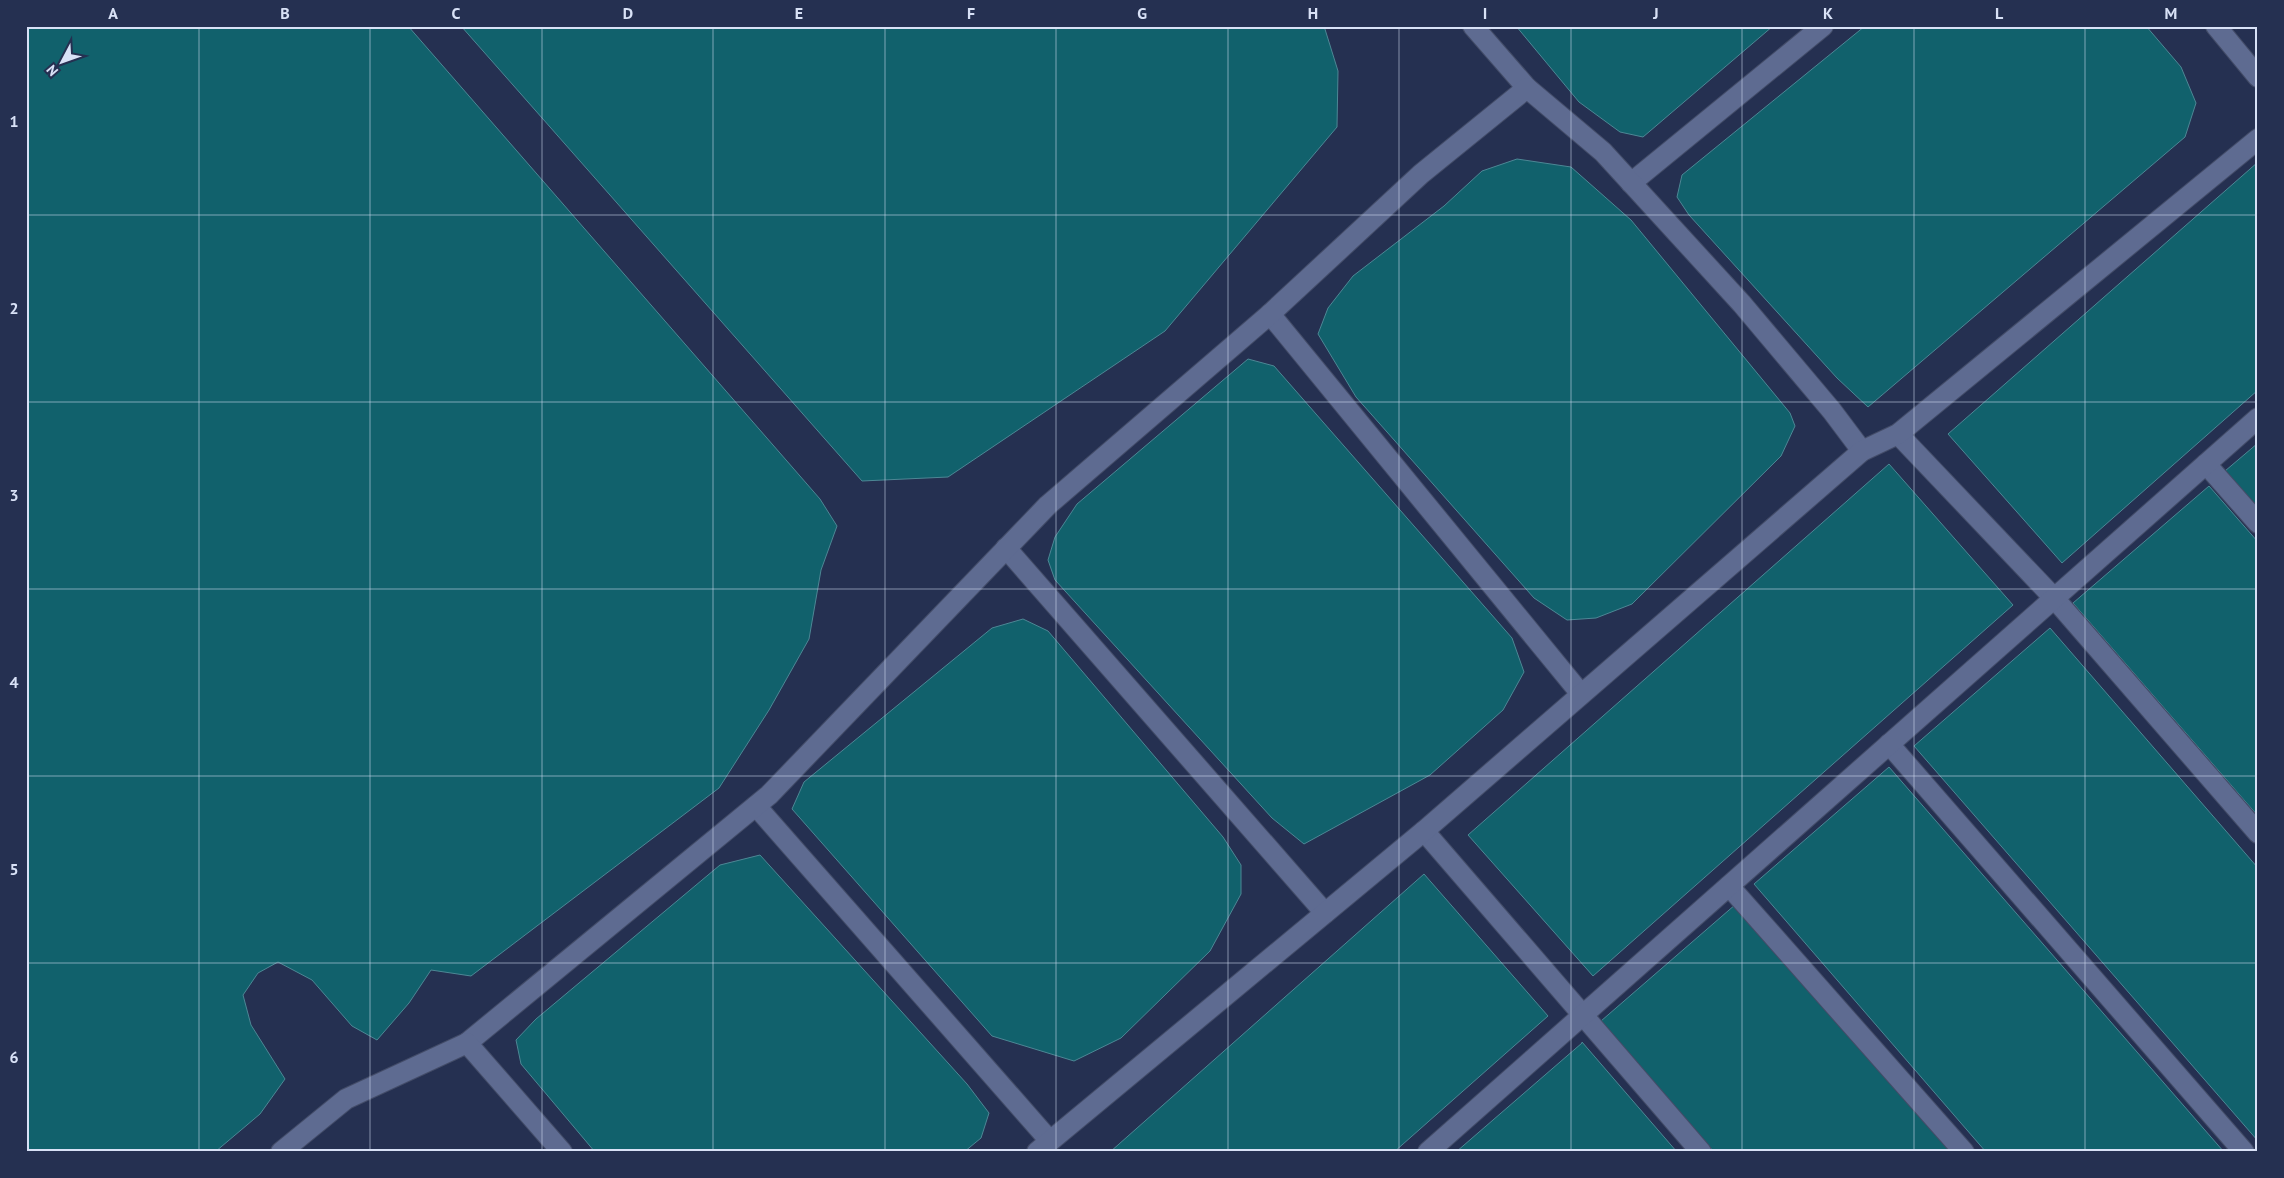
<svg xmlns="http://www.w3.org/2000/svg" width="2284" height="1178" font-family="'PT Sans',sans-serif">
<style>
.water{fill:#11616c;stroke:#4d8795}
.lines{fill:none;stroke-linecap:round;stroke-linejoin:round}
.lane-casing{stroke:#434c68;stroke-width:22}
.lane{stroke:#5e6b91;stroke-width:20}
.grid{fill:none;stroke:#d8e1f6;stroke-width:1;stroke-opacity:0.55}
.neatline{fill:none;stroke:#d8e1f6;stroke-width:2}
.grid-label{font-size:16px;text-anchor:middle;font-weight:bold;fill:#d8e1f6}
</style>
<rect width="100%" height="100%" fill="#253051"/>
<g class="water">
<path d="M 26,26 L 408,26 L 820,499 L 837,526 L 821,570 L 809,639 L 769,710 L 719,788 L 471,976 L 431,970 L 409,1003 L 377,1040 L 352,1026 L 312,980 L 278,962 L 258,973 L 243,995 L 251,1025 L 285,1079 L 260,1114 L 215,1152 L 26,1152 Z"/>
<path d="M 461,26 L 1324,26 L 1338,71 L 1337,127 L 1165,331 L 948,477 L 862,481 Z"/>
<path d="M 1516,26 L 1773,26 L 1643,137 L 1620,132 L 1579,102 Z"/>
<path d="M 1865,26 L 2146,26 L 2181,67 L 2196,103 L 2185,137 L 1868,407 L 1837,378 L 1689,215 L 1677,197 L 1682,175 Z"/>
<path d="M 1517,159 L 1571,167 L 1631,220 L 1790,413 L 1795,426 L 1781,456 L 1632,604 L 1596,618 L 1567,620 L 1534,598 L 1356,397 L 1318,334 L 1328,308 L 1353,276 L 1444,206 L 1482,171 Z"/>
<path d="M 2258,162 L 2258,390 L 2062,563 L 1948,434 Z"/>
<path d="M 1248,359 L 1274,366 L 1512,638 L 1524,672 L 1503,710 L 1430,775 L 1304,844 L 1272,818 L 1055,580 L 1048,560 L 1055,537 L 1077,504 Z"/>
<path d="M 2258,443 L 2258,509 L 2225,471 Z"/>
<path d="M 1889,464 L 2013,605 L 1593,976 L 1468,835 Z"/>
<path d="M 2209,486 L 2258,542 L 2258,816 L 2073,603 Z"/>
<path d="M 1023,619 L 1048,631 L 1223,837 L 1241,865 L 1241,894 L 1210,951 L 1121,1038 L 1074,1061 L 992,1036 L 792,809 L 804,782 L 992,628 Z"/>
<path d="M 2050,628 L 2258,868 L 2258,1141 L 1914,746 Z"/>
<path d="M 1889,767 L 2224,1152 L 1986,1152 L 1754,884 Z"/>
<path d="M 760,855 L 967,1084 L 989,1113 L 981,1138 L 964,1152 L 595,1152 L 521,1064 L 516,1040 L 536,1019 L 720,865 Z"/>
<path d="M 1424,874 L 1548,1016 L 1394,1152 L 1110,1152 Z"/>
<path d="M 1736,904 L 1951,1152 L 1714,1152 L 1601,1021 Z"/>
<path d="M 1582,1042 L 1677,1152 L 1456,1152 L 1582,1043 Z"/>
</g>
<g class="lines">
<g class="lane-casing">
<g id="lane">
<path d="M 1473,26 L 1527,88"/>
<path d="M 2216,26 L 2258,77"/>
<path d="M 1631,183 L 1823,26"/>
<path d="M 1270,314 L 1581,694"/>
<path d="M 1898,434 L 2054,598 L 2258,833"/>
<path d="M 2206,464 L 2258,523"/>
<path d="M 1006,548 L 1325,913"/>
<path d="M 1889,744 L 2244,1152"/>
<path d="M 756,806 L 1050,1141"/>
<path d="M 1424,831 L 1701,1152"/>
<path d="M 1729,886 L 1964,1152"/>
<path d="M 467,1043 L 769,795 L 1048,505 L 1270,314 L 1421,174 L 1527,88 L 1603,152 L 1742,304 L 1832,411 L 1862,451"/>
<path d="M 281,1152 L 346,1099 L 467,1043 L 562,1152"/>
<path d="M 1037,1152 L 1424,831 L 1862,451 L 1898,434 L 2258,139"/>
<path d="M 1428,1152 L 2258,418"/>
</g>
</g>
<use href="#lane" class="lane"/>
</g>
<path class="grid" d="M 199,26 L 199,1152M 370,26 L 370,1152M 542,26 L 542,1152M 713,26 L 713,1152M 885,26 L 885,1152M 1056,26 L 1056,1152M 1228,26 L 1228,1152M 1399,26 L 1399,1152M 1571,26 L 1571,1152M 1742,26 L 1742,1152M 1914,26 L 1914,1152M 2085,26 L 2085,1152M 26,215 L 2258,215M 26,402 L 2258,402M 26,589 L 2258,589M 26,776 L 2258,776M 26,963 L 2258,963"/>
<rect width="2284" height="1178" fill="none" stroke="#253051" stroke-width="55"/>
<g transform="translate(62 62) rotate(229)" stroke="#253051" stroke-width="4" paint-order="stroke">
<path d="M0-4L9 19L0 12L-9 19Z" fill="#d8e1f6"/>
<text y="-8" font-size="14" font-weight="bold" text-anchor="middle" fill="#d8e1f6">N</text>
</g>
<rect x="28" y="28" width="2228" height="1122" class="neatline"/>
<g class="grid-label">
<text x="113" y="19">A</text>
<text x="285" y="19">B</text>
<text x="456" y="19">C</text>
<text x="628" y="19">D</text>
<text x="799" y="19">E</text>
<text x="971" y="19">F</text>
<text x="1142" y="19">G</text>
<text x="1313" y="19">H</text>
<text x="1485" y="19">I</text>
<text x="1656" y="19">J</text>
<text x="1828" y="19">K</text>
<text x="1999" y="19">L</text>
<text x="2171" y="19">M</text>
<text x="14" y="127">1</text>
<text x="14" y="314">2</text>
<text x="14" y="501">3</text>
<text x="14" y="688">4</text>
<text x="14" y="875">5</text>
<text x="14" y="1063">6</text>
</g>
</svg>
